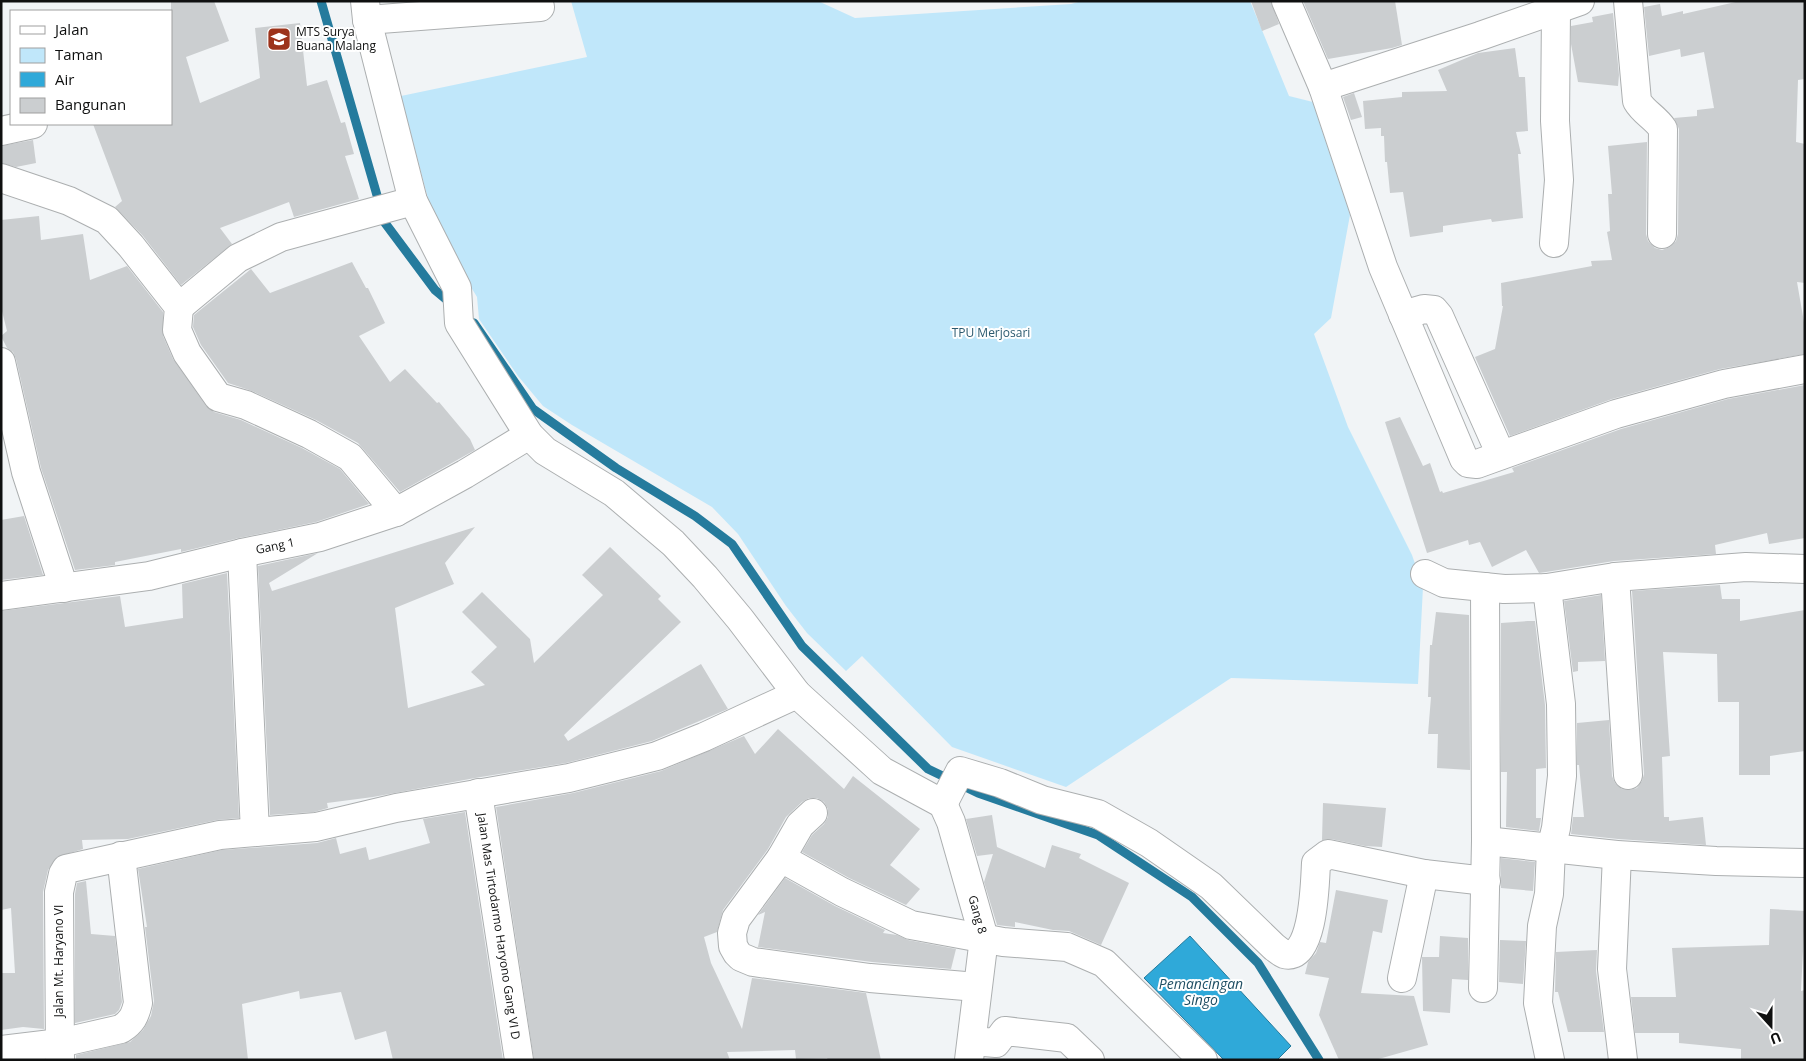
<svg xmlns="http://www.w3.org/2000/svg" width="1806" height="1061" font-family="'Open Sans',sans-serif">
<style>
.green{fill:#c0e7fa}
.water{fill:#2fa9d9;stroke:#257b9d}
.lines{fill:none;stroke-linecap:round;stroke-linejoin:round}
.stream{stroke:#257b9d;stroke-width:9}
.building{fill:#cbced0}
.minor-casing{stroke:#acafb0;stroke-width:30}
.minor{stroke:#fff;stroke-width:28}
.labels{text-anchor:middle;stroke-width:4;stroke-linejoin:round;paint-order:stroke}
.poi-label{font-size:12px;fill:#0f1010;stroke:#fff;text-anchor:start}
.park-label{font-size:12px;fill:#2b5a6f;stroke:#fff}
.street-label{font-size:12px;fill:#0f1010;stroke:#fff}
.water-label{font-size:14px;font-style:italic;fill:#1f4e63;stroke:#fff}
</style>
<rect width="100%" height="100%" fill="#f1f4f6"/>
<path class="green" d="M 571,1 L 818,1 L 855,18 L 1071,4 L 1082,1 L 1250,1 L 1289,96 L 1321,104 L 1350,215 L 1331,318 L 1314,334 L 1348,427 L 1412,555 L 1423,587 L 1418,684 L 1231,678 L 1066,787 L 952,747 L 862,656 L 846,671 L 807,633 L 786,606 L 738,534 L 712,507 L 572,425 L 543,406 L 518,376 L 479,319 L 477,297 L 436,229 L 401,96 L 587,57 Z"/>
<path class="water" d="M 1190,936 L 1291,1046 L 1277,1060 L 1224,1060 L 1144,978 Z"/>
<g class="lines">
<g class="stream">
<path d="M 321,1 L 385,223 L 435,290 L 453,305"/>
<path d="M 474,323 L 533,409 L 616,468 L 695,516 L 732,544 L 802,646 L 928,769 L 978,793 L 1098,835 L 1192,897 L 1258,963 L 1319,1060"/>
</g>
</g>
<g class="building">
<path d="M 171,1 L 214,1 L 229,41 L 186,57 L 200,103 L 260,78 L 255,28 L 300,23 L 307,86 L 327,80 L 341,123 L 345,122 L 354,154 L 345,156 L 359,199 L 294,217 L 289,202 L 220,228 L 232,244 L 181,285 L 143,236 L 115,207 L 122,201 L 93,124 L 171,124 Z"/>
<path d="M 1251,1 L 1271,1 L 1279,24 L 1262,31 Z"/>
<path d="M 1303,1 L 1395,1 L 1402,45 L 1392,48 L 1328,59 Z"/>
<path d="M 1740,1 L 1805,1 L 1805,79 L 1798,80 L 1796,142 L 1805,144 L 1805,283 L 1797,282 L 1805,328 L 1805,354 L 1720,369 L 1612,399 L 1510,436 L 1475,357 L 1495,349 L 1503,306 L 1502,306 L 1501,283 L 1592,266 L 1591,261 L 1612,260 L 1607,232 L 1610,231 L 1608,194 L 1612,194 L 1608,146 L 1647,142 L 1646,234 L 1648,241 L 1655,248 L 1662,250 L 1670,247 L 1676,241 L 1678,234 L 1679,129 L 1674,118 L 1697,116 L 1697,110 L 1714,108 L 1704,52 L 1681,57 L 1680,49 L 1649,56 L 1644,7 L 1660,4 L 1662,16 L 1683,11 L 1683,14 Z"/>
<path d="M 1613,13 L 1619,75 L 1618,86 L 1578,82 L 1571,44 L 1571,26 L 1593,22 L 1592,17 Z"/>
<path d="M 1515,48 L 1519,77 L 1525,77 L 1528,131 L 1516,132 L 1521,154 L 1518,154 L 1523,218 L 1492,222 L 1491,219 L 1443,226 L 1443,232 L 1410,237 L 1403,192 L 1390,193 L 1387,162 L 1385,162 L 1384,136 L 1381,136 L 1381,128 L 1365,129 L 1363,101 L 1402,97 L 1402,92 L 1447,91 L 1438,70 L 1478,53 Z"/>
<path d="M 1354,93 L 1362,117 L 1351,120 L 1343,97 Z"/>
<path d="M 33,140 L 36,163 L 16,167 L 1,163 L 1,146 Z"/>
<path d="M 39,216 L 41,240 L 83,234 L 90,280 L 127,266 L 163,312 L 163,336 L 173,359 L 206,406 L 214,412 L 241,420 L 302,448 L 340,469 L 369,504 L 316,522 L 239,538 L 181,552 L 181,549 L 115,562 L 115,565 L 75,570 L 41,468 L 16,359 L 13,352 L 7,348 L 1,336 L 7,331 L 1,307 L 1,220 Z"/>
<path d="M 352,262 L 366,288 L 368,288 L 385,323 L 359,336 L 390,382 L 405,369 L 437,403 L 439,402 L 470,439 L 475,450 L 400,492 L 358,443 L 316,420 L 252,391 L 228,383 L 201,345 L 193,327 L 194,315 L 251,269 L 270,293 Z"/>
<path d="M 1805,385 L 1805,538 L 1769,544 L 1767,533 L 1715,545 L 1716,554 L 1614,561 L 1546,572 L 1539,573 L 1526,550 L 1492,567 L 1480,542 L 1469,545 L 1468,540 L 1427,553 L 1385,422 L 1400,417 L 1423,466 L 1430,463 L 1440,492 L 1442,491 L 1443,493 L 1514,472 L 1512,468 L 1621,429 L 1728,399 Z"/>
<path d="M 24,516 L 43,575 L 1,580 L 1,520 Z"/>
<path d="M 475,527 L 445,563 L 454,584 L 395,608 L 408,708 L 485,685 L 471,672 L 497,647 L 462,612 L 482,592 L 530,639 L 534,663 L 603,595 L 582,575 L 610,547 L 661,596 L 658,599 L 681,622 L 564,735 L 568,741 L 701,664 L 728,709 L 652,741 L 566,763 L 475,778 L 373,797 L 327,803 L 328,808 L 314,812 L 270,815 L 258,566 L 318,553 L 269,583 L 272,591 Z"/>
<path d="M 227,573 L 239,818 L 217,820 L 128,839 L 82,840 L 83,849 L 57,857 L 48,870 L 43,892 L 44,1029 L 23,1027 L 1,1030 L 1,973 L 15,973 L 11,908 L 1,910 L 1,611 L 120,596 L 125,627 L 183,618 L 182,584 Z"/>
<path d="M 1720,585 L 1722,599 L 1740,599 L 1740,621 L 1805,610 L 1805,751 L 1770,756 L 1770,775 L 1739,775 L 1739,702 L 1718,702 L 1717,654 L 1663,652 L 1670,756 L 1662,757 L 1664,817 L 1669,817 L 1669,821 L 1703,817 L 1706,845 L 1618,839 L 1571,834 L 1573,817 L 1584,817 L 1579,765 L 1577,765 L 1577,723 L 1609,720 L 1612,776 L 1615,783 L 1622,789 L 1630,790 L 1637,788 L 1642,781 L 1644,774 L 1632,591 Z"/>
<path d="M 1601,595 L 1605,661 L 1578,662 L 1578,671 L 1573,672 L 1564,601 Z"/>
<path d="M 1436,612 L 1469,615 L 1470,770 L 1437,768 L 1438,734 L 1428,734 L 1431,697 L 1428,697 L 1430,645 L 1432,645 Z"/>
<path d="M 1528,621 L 1535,621 L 1545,705 L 1546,768 L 1536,769 L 1536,818 L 1541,818 L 1539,831 L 1506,827 L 1507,772 L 1501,772 L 1501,623 Z"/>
<path d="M 778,729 L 844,789 L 853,776 L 920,829 L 890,865 L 920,889 L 906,905 L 849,878 L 802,852 L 812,835 L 824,824 L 828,817 L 828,809 L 824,802 L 817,798 L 809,798 L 802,802 L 786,817 L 768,849 L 723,910 L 717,932 L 704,937 L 711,963 L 742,1029 L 752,978 L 866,993 L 881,1060 L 828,1060 L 827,1058 L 796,1059 L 795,1050 L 727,1052 L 730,1060 L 534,1060 L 496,807 L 573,793 L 661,771 L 744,736 L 755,754 Z"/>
<path d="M 1323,803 L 1386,808 L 1382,847 L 1365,846 L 1331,839 L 1322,840 Z"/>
<path d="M 465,812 L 503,1060 L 393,1060 L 386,1031 L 355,1040 L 341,992 L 300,999 L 299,991 L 242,1004 L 248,1060 L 76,1060 L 76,1055 L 130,1042 L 143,1030 L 151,1016 L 154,1001 L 145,927 L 147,927 L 138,869 L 222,850 L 317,843 L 336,838 L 340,854 L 366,847 L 369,860 L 430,843 L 423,819 Z"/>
<path d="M 992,815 L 997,847 L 1045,868 L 1052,845 L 1081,854 L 1079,858 L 1129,883 L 1101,945 L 1069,931 L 1053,930 L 1015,922 L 1015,927 L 997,925 L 984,882 L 993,854 L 977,856 L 966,819 Z"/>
<path d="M 1501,858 L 1535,862 L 1533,891 L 1501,888 Z"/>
<path d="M 785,878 L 835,906 L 885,930 L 883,933 L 897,935 L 908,940 L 956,949 L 951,969 L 872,962 L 758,947 L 765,912 L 758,915 Z"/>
<path d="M 86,881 L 91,934 L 115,936 L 122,1002 L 119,1010 L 115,1014 L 75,1023 L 75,894 L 77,883 Z"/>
<path d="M 1336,890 L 1388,900 L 1382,933 L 1373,931 L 1361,993 L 1414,996 L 1428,1045 L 1375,1060 L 1339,1060 L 1319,1015 L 1329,978 L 1305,974 L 1308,962 L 1316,953 L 1320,942 L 1326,943 Z"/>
<path d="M 1770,909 L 1805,911 L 1801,991 L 1805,990 L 1805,1060 L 1741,1060 L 1741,1049 L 1679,1043 L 1679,1033 L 1635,1033 L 1631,997 L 1676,997 L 1672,948 L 1769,945 Z"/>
<path d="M 1440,936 L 1468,938 L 1468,980 L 1452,979 L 1450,1013 L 1423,1011 L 1422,957 L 1439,957 Z"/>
<path d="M 1500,940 L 1526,941 L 1523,984 L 1499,982 Z"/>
<path d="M 1597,950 L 1596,971 L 1604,1032 L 1568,1032 L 1558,992 L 1555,992 L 1556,952 Z"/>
</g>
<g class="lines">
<g class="minor-casing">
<g id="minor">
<path d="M 365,1 L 367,20 L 413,201 L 457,288 L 459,323 L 529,435 L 545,451 L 614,493 L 673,543 L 705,577 L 740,619 L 797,694 L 882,771 L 943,804"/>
<path d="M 1286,1 L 1323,87 L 1383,267 L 1464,459 L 1468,463 L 1477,464 L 1616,414 L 1724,384 L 1805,369"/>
<path d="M 1628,1 L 1637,101 C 1644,113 1655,117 1663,129 L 1662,234"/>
<path d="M 367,20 L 540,7"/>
<path d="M 1323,87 L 1480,36 L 1580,1"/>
<path d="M 1,131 L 33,124"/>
<path d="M 1,178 L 69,201 L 107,220 L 131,246 L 179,307 L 177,330 L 187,353 L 218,397 L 246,405 L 309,434 L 350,457 L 396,512"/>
<path d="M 1554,243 L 1559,180 L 1555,121 L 1556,10"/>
<path d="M 179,307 L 238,258 L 281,237 L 413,201"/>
<path d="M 1403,315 L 1424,309 L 1434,310 L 1439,316 L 1501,455"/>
<path d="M 1,362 L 26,472 L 64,588"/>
<path d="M 242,553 L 255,832"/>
<path d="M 1425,574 L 1444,583 L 1504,589 L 1547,588 L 1615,577 L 1746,567 L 1805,569"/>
<path d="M 1615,577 L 1628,775"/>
<path d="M 1547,588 L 1561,704 L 1562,776 L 1556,828 L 1551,849 L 1549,894 L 1542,926 L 1538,1003 L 1550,1060"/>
<path id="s1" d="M 1,596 L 149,576 L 242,553 L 320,537 L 396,512 L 465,474 L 529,435"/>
<path id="s2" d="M 478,793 L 519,1060"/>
<path d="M 943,804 L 960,771 L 1000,783 L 1042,800 L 1098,814 L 1149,843 L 1211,886 L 1274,947 C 1277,949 1281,953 1284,954 C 1314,963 1315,880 1316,863 L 1328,854 L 1424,874 L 1486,881"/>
<path id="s3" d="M 943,804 L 951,822 L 984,938 L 969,1060"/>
<path d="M 813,813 L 800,825 L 781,858 L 736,919 L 732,933 L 733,946 L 737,953 L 741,957 L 753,962 L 870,978 L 977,987"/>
<path d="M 1486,841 L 1617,855 L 1716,861 L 1805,863"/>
<path d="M 1617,855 L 1612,969 L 1623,1060"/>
<path d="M 781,858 L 842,892 L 911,925 L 1003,942 L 1067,947 L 1104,963 L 1203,1060"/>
<path d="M 1402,978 L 1424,874"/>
<path d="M 1483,988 L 1486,841 L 1485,587"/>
<path d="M 972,1041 L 996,1043 L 1005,1031 L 1067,1038 L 1090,1060"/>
<path d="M 1,1050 L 60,1043 L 121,1029 C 132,1022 135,1016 138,1003 L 121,856"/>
<path d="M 60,1060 L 59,892 L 63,874 L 66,869 L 220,835 L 316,827 L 396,808 L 569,778 L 657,756 L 704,737 L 797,694"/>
</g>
</g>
<use href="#minor" class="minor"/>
</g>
<defs>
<g id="school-square" transform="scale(1.25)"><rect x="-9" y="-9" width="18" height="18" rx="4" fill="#9c331b" stroke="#fff"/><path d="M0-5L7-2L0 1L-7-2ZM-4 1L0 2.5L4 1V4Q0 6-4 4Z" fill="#fff"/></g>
</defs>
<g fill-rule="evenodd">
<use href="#school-square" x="279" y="39"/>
</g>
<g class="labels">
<g class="poi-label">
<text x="296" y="36">MTS Surya<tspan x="296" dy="14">Buana Malang</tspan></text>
</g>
<g class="park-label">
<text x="991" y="337">TPU Merjosari</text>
</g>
<g class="street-label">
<text dy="4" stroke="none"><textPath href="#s1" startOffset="279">Gang 1</textPath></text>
<text dy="4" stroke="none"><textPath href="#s3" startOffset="116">Gang 8</textPath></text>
<text dy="4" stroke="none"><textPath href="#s2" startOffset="135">Jalan Mas Tirtodarmo Haryono Gang VI D</textPath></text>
<text transform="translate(59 961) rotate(-90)" y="4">Jalan Mt. Haryano VI</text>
</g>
<g class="water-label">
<text x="1201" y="989">Pemancingan<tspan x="1201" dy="16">Singo</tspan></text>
</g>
</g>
<rect width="1806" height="1061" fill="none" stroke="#0f1010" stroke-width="5"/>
<rect x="10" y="10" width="162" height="115" fill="#ffffff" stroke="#9f9f9f"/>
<rect x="20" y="26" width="25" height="8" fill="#ffffff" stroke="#9f9f9f"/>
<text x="55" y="35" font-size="15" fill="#0f1010">Jalan</text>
<rect x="20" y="48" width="25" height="15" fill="#c0e7fa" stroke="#9f9f9f"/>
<text x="55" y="60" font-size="15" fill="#0f1010">Taman</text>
<rect x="20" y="72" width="25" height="15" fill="#2fa9d9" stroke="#9f9f9f"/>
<text x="55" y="85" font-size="15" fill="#0f1010">Air</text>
<rect x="20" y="98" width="25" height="15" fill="#cbced0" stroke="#9f9f9f"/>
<text x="55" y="110" font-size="15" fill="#0f1010">Bangunan</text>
<g transform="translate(1771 1026) rotate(159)" stroke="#ffffff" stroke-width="4" paint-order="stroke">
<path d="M0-4L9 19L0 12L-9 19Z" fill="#0f1010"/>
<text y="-8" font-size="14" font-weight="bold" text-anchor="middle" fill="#0f1010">U</text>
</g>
</svg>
